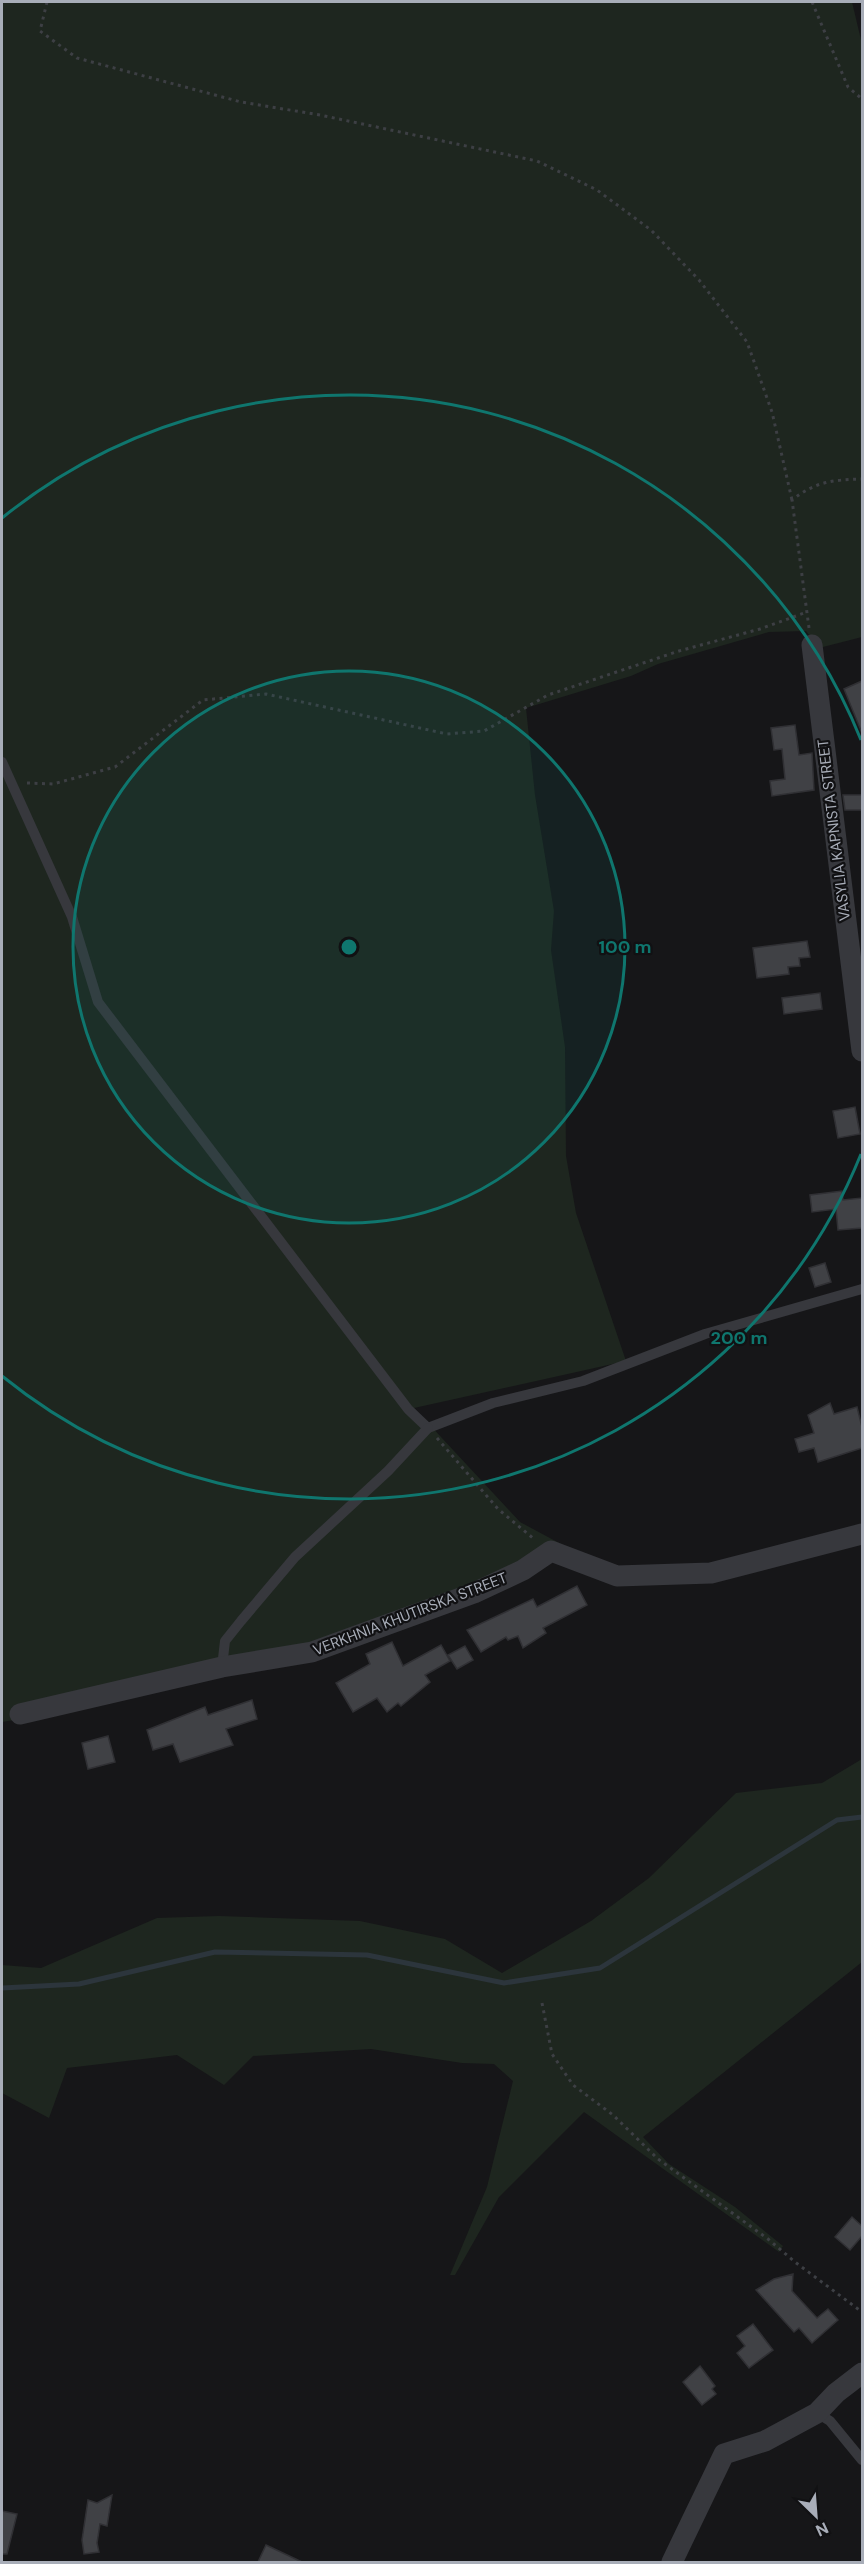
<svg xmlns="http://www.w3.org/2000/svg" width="864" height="2564" font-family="'DM Sans',sans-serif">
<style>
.green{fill:#1e261f}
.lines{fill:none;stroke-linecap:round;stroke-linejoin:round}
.stream{stroke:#2c353c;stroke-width:5}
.building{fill:#404145;stroke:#303034;stroke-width:1.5}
.path{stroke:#3d3f44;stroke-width:3;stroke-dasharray:3 4.5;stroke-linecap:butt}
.service{stroke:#37383d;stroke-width:10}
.minor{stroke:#37383d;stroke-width:21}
.ring{fill:none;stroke:#0f766e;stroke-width:3}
.labels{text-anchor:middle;stroke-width:4.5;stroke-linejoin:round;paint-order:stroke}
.street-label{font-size:15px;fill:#a8adb8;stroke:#111113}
.centre{fill:#0f766e;stroke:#111113;stroke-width:3}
.ring-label{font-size:18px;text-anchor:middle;font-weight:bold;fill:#0f766e;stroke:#111113;stroke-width:4.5;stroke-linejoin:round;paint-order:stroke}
</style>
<rect width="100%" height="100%" fill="#161618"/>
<g class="green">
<path d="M 2,2 L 852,2 L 862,44 L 862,637 L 819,648 L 806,631 L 769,632 L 658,664 L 631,676 L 526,708 L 535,795 L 554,911 L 551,950 L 565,1047 L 566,1156 L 576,1213 L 626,1361 L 414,1408 L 520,1522 L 589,1559 L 551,1559 L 223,1672 L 72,1710 L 2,1722 Z"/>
<path d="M 862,1759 L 862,1962 L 643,2137 L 669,2164 L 735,2207 L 783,2246 L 779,2252 L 584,2112 L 499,2197 L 455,2275 L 450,2275 L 487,2187 L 513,2081 L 494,2064 L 462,2063 L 371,2049 L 253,2056 L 224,2085 L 177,2055 L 67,2068 L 49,2118 L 2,2093 L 2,1965 L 41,1968 L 157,1918 L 219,1916 L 360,1921 L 445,1939 L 502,1973 L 591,1921 L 649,1878 L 736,1793 L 822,1783 Z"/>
</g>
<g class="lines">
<path class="stream" d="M 2,1988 L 79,1984 L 215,1952 L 367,1955 L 504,1983 L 600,1968 L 837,1820 L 862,1817"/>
</g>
<g class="building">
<path d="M 862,681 L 862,733 L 844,689 Z"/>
<path d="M 795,725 L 799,755 L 812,753 L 814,790 L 772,796 L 770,781 L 785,779 L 782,749 L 774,750 L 771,728 Z"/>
<path d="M 843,795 L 862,795 L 862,810 L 845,810 Z"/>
<path d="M 807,941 L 810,957 L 799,958 L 800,966 L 788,967 L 789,974 L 757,978 L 753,948 Z"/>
<path d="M 820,993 L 822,1009 L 784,1014 L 782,998 Z"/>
<path d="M 855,1107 L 860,1134 L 838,1138 L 833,1111 Z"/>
<path d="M 842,1191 L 843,1200 L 862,1198 L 862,1228 L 838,1230 L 836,1209 L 812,1212 L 810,1195 Z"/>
<path d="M 825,1263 L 831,1282 L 815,1287 L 809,1268 Z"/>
<path d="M 830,1403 L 834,1414 L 857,1407 L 862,1427 L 862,1448 L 818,1462 L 814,1448 L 799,1452 L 795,1439 L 814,1433 L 808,1415 Z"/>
<path d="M 577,1586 L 587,1605 L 543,1628 L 546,1633 L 523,1648 L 518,1636 L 508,1640 L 506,1637 L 481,1652 L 467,1630 L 533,1599 L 537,1607 Z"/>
<path d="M 392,1642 L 403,1666 L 441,1645 L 450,1661 L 425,1675 L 430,1682 L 401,1706 L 398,1703 L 387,1712 L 377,1698 L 353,1712 L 336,1683 L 370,1664 L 366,1654 Z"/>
<path d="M 465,1646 L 473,1660 L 457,1669 L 448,1655 Z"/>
<path d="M 252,1700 L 257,1719 L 226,1729 L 233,1745 L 180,1762 L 173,1744 L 153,1750 L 147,1730 L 205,1707 L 208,1715 Z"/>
<path d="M 108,1736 L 115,1762 L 88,1769 L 82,1743 Z"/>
<path d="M 852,2217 L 862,2226 L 862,2236 L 850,2250 L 835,2237 Z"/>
<path d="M 793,2274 L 792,2291 L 817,2318 L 828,2309 L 838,2320 L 812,2343 L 799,2328 L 794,2332 L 756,2290 L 774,2279 Z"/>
<path d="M 753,2324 L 773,2350 L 749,2368 L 737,2353 L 745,2346 L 737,2336 Z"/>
<path d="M 700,2366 L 715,2386 L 712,2389 L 716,2394 L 702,2405 L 683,2382 Z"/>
<path d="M 112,2495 L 107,2526 L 100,2524 L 97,2543 L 99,2552 L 84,2554 L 82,2540 L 88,2500 L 97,2503 Z"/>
<path d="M 2,2511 L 17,2514 L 7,2554 L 2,2554 Z"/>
<path d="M 266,2545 L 302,2562 L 258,2562 Z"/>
</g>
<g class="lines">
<g class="path">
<path d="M 47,2 L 40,31 L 77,58 L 241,102 L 320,115 L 537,161 L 597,190 L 651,230 L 699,280 L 747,342 L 772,412 L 792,500"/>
<path d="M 812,2 L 848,87 L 862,99"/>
<path d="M 809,628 L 792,500 C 816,481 833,480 862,479"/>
<path d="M 27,783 L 53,784 L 115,767 L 203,700 L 266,694 L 447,734 L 484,731 L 548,695 L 679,651 L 760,629 L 807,612"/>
<path d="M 437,1438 L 498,1509 L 534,1539"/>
<path d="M 542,2003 L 552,2054 L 573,2085 L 613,2115 L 658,2159 L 768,2239 L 795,2262 L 862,2312"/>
</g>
<g class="service">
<path d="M 2,762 L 72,917 L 98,1002 L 408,1409 L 428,1428 L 493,1403 L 583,1381 L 705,1334 L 862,1289"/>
<path d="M 222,1667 L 225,1641 L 241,1621 L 295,1557 L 388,1471 L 428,1428"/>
<path d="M 817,2413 L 830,2421 L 862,2460"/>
</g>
<g class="minor">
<path d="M 812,645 L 862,1051"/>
<path d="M 20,1714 L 222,1667 L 312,1652 L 474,1593 L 523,1570 L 551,1551 L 617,1576 L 711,1573 L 862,1534"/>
<path d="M 672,2562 L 724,2454 L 765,2441 L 817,2413 L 836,2393 L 862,2373"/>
</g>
</g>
<circle cx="349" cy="947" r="276" fill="#0f766e" fill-opacity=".12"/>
<g class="ring">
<circle cx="349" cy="947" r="276"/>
<path d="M861 1154A552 552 0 0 1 2 1376M2 518A552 552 0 0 1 861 740"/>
</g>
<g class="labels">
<g class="street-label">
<text transform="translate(834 830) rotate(-97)" y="5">VASYLIA KAPNISTA STREET</text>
<text transform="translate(410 1614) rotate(-21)" y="5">VERKHNIA KHUTIRSKA STREET</text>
</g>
</g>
<circle cx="349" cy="947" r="9" class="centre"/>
<g class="ring-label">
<text x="625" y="953">100 m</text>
<text x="739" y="1344">200 m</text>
</g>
<rect width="864" height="2564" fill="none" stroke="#a8adb8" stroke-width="6"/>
<g transform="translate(816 2516) rotate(155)" stroke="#111113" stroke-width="4.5" paint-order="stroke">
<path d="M0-4.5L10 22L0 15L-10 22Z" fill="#a8adb8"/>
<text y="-9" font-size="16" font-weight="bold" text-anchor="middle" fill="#a8adb8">N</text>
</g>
</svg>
